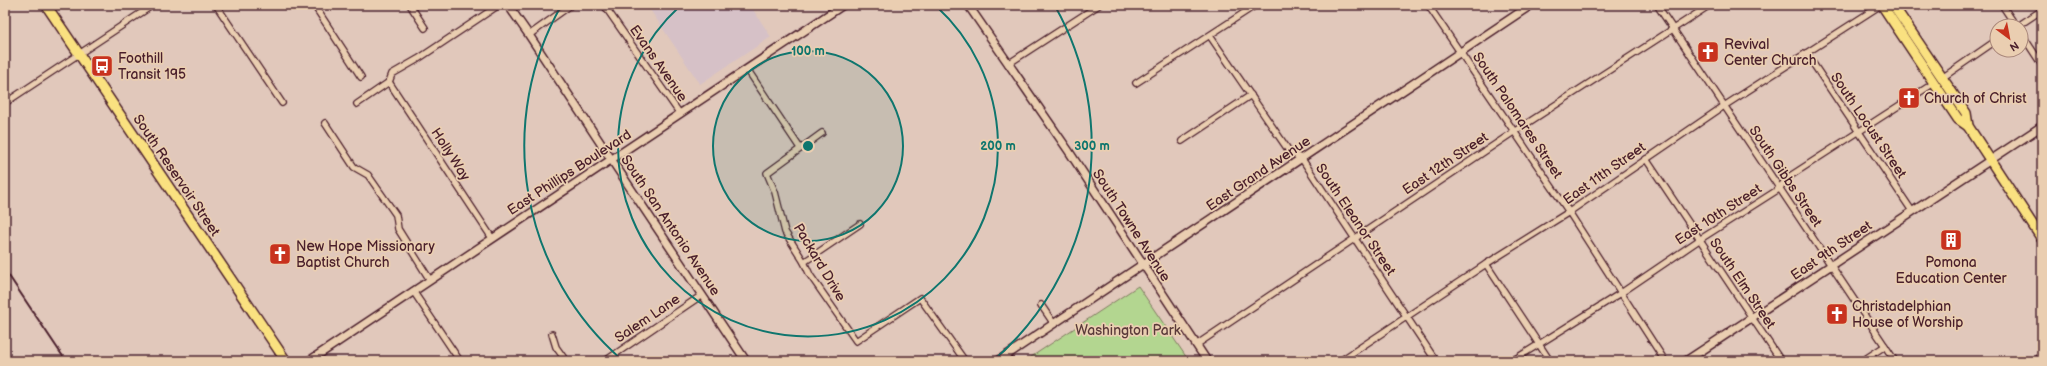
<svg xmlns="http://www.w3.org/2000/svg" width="2047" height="366" font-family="'Balsamiq Sans',sans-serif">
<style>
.built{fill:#d6c1c7}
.green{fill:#b3d690;stroke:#7e7a5e}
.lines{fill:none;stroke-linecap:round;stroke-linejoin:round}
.minor-casing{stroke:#4a1f2b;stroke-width:8}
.tertiary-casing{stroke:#4a1f2b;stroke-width:10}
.primary-casing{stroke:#4a1f2b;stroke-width:12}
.minor{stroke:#eaceb1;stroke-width:5.5}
.tertiary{stroke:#eaceb1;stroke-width:7}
.primary{stroke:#fae180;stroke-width:9}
.rail{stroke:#4a1f2b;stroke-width:2}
.ring{fill:none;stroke:#0f766e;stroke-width:2}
.labels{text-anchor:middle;stroke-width:3.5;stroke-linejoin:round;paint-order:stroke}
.poi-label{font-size:14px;fill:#4a1f2b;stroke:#eaceb1;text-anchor:start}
.street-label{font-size:14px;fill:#4a1f2b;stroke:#eaceb1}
.park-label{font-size:14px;fill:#5a3a3a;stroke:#eaceb1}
.centre{fill:#0f766e;stroke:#eaceb1;stroke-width:2}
.ring-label{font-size:12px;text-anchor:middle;font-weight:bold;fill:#0f766e;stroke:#eaceb1;stroke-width:3.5;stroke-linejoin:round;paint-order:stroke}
</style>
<rect width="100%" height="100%" fill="#e1c8bb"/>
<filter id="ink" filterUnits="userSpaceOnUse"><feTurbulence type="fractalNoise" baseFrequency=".025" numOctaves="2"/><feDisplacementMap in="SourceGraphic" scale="8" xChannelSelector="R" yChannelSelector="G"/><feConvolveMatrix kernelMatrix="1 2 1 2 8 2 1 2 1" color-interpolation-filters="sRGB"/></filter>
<g filter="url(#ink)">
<path class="built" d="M 647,5 L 750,5 L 771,37 L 700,84 Z"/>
<path class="green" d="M 1138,286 L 1189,361 L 1025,361 Z"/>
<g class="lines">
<g class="minor-casing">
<g id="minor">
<path d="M 216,5 L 282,103"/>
<path d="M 314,5 L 361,77"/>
<path d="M 410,5 L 425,28"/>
<path d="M 604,5 L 680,114"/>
<path d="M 1428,5 L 1569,212 L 1665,361"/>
<path d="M 1657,5 L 1895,361"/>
<path d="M 2002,5 L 2016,26"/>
<path d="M 2018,26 L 2042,10"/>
<path d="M 2021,33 L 2042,65"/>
<path d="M 529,35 L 571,5"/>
<path d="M 1210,36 L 1289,151 L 1302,159 L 1436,361"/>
<path d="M 1806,53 L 1912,211"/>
<path d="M 1008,64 L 1099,5"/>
<path d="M 747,69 L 800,148"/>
<path d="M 1942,78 L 1997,40"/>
<path d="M 389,82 L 492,238"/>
<path d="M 1136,83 L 1256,5"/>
<path d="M 5,103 L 153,5"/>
<path d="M 357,104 L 389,82 L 392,74 L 418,59 L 499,5"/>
<path d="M 325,123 L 354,167 L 368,175 L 396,215 L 398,229 L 430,280"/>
<path d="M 822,133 L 767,173 L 775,192 L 785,232 L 804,262 L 810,275 L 856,341 L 920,298 L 965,361"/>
<path d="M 1182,141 L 1251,95"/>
<path d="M 1646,159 L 1781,361"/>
<path d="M 804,262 L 860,224"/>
<path d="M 1486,264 L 1550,361"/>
<path d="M 413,291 L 460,361"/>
<path d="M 1041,305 L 1054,324"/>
<path d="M 552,334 L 556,347 L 566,361"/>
<path d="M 1196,345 L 1515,131 L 1710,5"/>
<path d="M 605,361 L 702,295"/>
<path d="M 1340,361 L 1486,264 L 1569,212 L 1724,106 L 1881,5"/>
<path d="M 1512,361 L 1621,293 L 1699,240 L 1779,189 L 1787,178 L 1934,83"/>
<path d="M 1862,361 L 1885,346"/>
<path d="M 2034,361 L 2042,355"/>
</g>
</g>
<g class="tertiary-casing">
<g id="tertiary">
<path d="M 508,5 L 529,35 L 611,159 L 746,361"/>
<path d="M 968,5 L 1068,150 L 1207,361"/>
<path d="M 309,361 L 843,5"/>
<path d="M 998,361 L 1531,5"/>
<path d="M 1686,361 L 2042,126"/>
</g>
</g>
<g class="primary-casing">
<g id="primary">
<path d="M 46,5 L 286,361"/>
<path d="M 1882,5 L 1958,119 L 1968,126"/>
<path d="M 1893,5 L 1966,113 L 1968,126 L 2042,239"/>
</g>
</g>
<use href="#minor" class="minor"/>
<use href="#tertiary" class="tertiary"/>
<use href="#primary" class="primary"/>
<path class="rail" d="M 5,270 L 66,361"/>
</g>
</g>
<circle cx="808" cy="146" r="95" fill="#0f766e" fill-opacity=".12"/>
<g class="ring">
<circle cx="808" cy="146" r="95"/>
<path d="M936 6A190 190 0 1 1 680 6"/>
<path d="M622 360A284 284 0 0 1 561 6M1055 6A284 284 0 0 1 994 360"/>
</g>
<defs>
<g id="church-square" transform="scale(1.15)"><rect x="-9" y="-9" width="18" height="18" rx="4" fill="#c8321e" stroke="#eaceb1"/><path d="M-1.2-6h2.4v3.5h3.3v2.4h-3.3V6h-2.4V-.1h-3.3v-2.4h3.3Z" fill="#fff"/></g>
<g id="bus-square" transform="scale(1.15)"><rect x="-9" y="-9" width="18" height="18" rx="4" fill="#c8321e" stroke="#eaceb1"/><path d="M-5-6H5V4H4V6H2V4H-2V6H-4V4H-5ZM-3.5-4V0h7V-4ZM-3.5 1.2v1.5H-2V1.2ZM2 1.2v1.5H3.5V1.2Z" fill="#fff"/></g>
<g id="building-square" transform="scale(1.15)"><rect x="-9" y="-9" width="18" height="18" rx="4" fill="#c8321e" stroke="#eaceb1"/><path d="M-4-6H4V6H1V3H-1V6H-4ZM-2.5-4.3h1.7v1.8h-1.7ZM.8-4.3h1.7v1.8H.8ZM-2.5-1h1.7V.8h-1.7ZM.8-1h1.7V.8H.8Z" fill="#fff"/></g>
</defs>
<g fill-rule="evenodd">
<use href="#church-square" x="1708" y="52"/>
<use href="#bus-square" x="102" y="66"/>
<use href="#church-square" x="1909" y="98"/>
<use href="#building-square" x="1951" y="240"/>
<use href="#church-square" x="280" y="254"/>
<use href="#church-square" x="1837" y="314"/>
</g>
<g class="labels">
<g class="poi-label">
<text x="1724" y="49">Revival<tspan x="1724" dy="16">Center Church</tspan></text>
<text x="118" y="63">Foothill<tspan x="118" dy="16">Transit 195</tspan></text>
<text x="1924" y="103">Church of Christ</text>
<text x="296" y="251">New Hope Missionary<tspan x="296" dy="16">Baptist Church</tspan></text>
<text x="1951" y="267" text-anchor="middle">Pomona<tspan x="1951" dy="16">Education Center</tspan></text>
<text x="1852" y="311">Christadelphian<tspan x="1852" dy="16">House of Worship</tspan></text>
</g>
<g class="street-label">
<text transform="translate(659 63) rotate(55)" y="5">Evans Avenue</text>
<text transform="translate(1518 115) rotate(56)" y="5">South Palomares Street</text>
<text transform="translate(1869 125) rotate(56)" y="5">South Locust Street</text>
<text transform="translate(451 154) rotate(57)" y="5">Holly Way</text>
<text transform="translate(1445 163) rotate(-34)" y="5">East 12th Street</text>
<text transform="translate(569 172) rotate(-33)" y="5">East Phillips Boulevard</text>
<text transform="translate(1258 173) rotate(-34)" y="5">East Grand Avenue</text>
<text transform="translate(1604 173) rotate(-35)" y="5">East 11th Street</text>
<text transform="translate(177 175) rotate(56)" y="5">South Reservoir Street</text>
<text transform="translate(1786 176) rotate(56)" y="5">South Gibbs Street</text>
<text transform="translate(1718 214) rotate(-33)" y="5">East 10th Street</text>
<text transform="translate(1356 219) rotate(56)" y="5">South Eleanor Street</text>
<text transform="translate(671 225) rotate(56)" y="5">South San Antonio Avenue</text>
<text transform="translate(1132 225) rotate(57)" y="5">South Towne Avenue</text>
<text transform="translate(1831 250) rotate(-34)" y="5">East 9th Street</text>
<text transform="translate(820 262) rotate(59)" y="5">Packard Drive</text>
<text transform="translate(1743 283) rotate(56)" y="5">South Elm Street</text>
<text transform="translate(647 318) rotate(-34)" y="5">Salem Lane</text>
</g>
<g class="park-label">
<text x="1128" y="335">Washington Park</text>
</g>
</g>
<circle cx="808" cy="146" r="6" class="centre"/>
<g class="ring-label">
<text x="808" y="55">100 m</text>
<text x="998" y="150">200 m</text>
<text x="1092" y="150">300 m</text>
</g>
<rect width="2047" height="366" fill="none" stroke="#eaceb1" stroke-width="20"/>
<rect x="10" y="10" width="2027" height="346" fill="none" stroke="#4a1f2b" stroke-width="1.5" filter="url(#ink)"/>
<g transform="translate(2009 38) rotate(148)"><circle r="19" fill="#eaceb1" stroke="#aa887b"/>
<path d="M0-3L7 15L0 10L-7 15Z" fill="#c8321e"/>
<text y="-6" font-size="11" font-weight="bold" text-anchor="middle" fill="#4a1f2b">N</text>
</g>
</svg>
